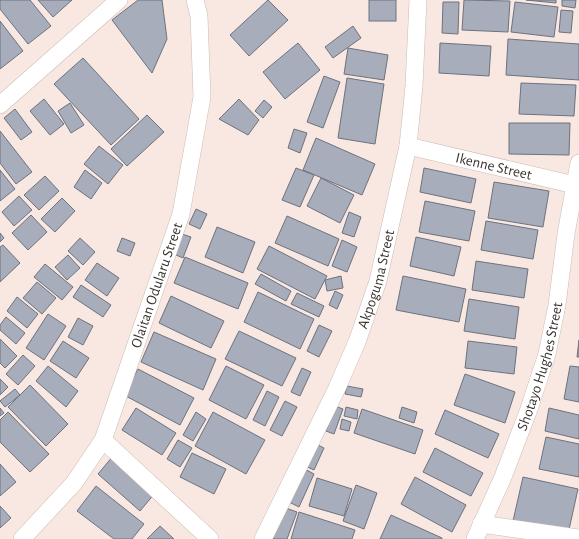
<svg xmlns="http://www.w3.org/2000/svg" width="579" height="539" font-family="'Alegreya Sans',sans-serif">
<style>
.building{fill:#a7adba;stroke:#6d727e}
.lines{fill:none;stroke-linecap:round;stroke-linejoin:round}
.minor-casing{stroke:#cbbcb5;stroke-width:18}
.minor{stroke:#fff;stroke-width:17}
.labels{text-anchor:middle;stroke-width:3;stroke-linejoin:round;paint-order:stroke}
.street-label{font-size:15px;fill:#393330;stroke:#f8e8e1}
</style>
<rect width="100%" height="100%" fill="#f8e8e1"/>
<g class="building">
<path d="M 0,0 L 30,0 L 51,26 L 28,44 L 0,9 Z"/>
<path d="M 38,0 L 72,0 L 53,17 Z"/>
<path d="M 138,0 L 162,0 L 167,39 L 152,73 L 112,20 Z"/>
<path d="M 268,0 L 288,20 L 249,56 L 230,35 Z"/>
<rect x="369" y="0" width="27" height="21"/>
<path d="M 464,0 L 510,1 L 508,32 L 462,30 Z"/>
<path d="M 526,0 L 556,0 L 556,3 Z"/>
<path d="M 562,0 L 576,0 L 575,8 L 562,6 Z"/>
<path d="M 443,2 L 459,2 L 458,34 L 442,33 Z"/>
<path d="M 515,2 L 558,7 L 554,37 L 511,32 Z"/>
<path d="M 561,10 L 573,11 L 571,33 L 559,32 Z"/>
<path d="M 0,21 L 23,51 L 0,69 Z"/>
<path d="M 353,26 L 361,38 L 333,58 L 325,47 Z"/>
<path d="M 508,39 L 579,44 L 579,80 L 506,75 Z"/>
<path d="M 298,43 L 320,70 L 285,99 L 263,72 Z"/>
<path d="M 440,43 L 491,46 L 489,76 L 439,73 Z"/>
<path d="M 348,48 L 388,55 L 384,80 L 344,74 Z"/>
<path d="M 83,58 L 139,119 L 111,145 L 54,84 Z"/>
<path d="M 324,76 L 340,82 L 323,128 L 307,122 Z"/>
<path d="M 347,78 L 384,84 L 375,144 L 338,138 Z"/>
<path d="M 521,83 L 576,85 L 574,116 L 519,114 Z"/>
<path d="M 44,99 L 64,124 L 50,135 L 30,111 Z"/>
<path d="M 239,99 L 259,120 L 248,135 L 219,119 Z"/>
<path d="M 264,100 L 272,107 L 263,118 L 255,111 Z"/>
<path d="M 70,103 L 84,125 L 71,133 L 58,111 Z"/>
<path d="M 15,109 L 32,132 L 21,140 L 4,118 Z"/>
<path d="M 147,115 L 164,132 L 127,166 L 111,149 Z"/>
<path d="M 509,123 L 570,123 L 569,155 L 509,154 Z"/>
<path d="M 294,129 L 307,133 L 300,153 L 288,148 Z"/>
<path d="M 0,131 L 32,172 L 16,184 L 0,163 Z"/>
<path d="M 316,138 L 375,164 L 362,195 L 303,170 Z"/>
<path d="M 99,146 L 123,165 L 108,184 L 84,164 Z"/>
<path d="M 296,168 L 314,175 L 300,207 L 282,200 Z"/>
<path d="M 424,168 L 476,179 L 471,203 L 420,192 Z"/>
<path d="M 0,170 L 15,189 L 0,201 Z"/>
<path d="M 85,170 L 102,183 L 91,199 L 74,187 Z"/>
<path d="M 45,176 L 59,191 L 39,210 L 24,195 Z"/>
<path d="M 321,178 L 354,195 L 340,223 L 307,206 Z"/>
<path d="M 494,182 L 549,191 L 543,227 L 488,218 Z"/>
<path d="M 19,196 L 32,210 L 14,226 L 2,212 Z"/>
<path d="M 62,198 L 75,211 L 55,232 L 41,219 Z"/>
<path d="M 425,201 L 475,211 L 469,241 L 419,232 Z"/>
<path d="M 196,209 L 207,214 L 200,229 L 189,224 Z"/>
<path d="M 349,212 L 361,217 L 354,237 L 342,233 Z"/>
<path d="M 31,215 L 47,232 L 28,250 L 12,233 Z"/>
<path d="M 287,216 L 339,239 L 328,266 L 275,243 Z"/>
<path d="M 486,221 L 538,230 L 533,259 L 481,250 Z"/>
<path d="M 217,227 L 255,242 L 243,273 L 205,257 Z"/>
<path d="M 176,232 L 191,237 L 183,258 L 169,252 Z"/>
<path d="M 0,233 L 4,238 L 0,242 Z"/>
<path d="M 416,237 L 461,247 L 454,276 L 410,266 Z"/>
<path d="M 80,238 L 95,252 L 83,265 L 68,251 Z"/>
<path d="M 122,238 L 135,243 L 130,256 L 117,251 Z"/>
<path d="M 342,240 L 357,247 L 347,272 L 332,266 Z"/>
<path d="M 3,245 L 20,263 L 0,282 L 0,247 Z"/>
<path d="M 269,246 L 327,276 L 315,299 L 257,269 Z"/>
<path d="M 68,255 L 80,268 L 67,280 L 55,267 Z"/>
<path d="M 185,257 L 248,283 L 238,309 L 174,283 Z"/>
<path d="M 476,261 L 528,269 L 524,298 L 472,290 Z"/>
<path d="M 97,263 L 119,278 L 107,296 L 85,280 Z"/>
<path d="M 45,264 L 73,287 L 62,300 L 34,277 Z"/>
<path d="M 261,274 L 291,291 L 286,301 L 255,284 Z"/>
<path d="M 341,276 L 343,288 L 327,291 L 325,280 Z"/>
<path d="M 403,276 L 466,289 L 459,322 L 396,310 Z"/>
<path d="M 37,282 L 56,298 L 42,314 L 23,298 Z"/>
<path d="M 81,285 L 111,305 L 103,317 L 73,297 Z"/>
<path d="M 335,291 L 343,295 L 337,309 L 329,305 Z"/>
<path d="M 258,292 L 314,319 L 300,349 L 244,322 Z"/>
<path d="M 297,293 L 324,306 L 319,317 L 291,304 Z"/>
<path d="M 171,296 L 224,321 L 211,348 L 159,323 Z"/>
<path d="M 17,297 L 38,314 L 27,328 L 7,311 Z"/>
<path d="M 469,299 L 519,307 L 515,339 L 464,331 Z"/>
<path d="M 48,314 L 66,326 L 44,360 L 26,348 Z"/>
<path d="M 6,317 L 25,333 L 16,344 L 0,330 L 0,325 Z"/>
<path d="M 78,318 L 93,326 L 83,345 L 68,337 Z"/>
<path d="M 319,325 L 332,331 L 319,357 L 307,351 Z"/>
<path d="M 239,331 L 296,358 L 282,386 L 225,359 Z"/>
<path d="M 154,332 L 216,359 L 203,390 L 141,362 Z"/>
<path d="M 0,339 L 17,356 L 5,368 L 0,363 Z"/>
<path d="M 579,340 L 579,357 L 577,357 Z"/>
<path d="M 63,341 L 89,358 L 76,378 L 50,361 Z"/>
<path d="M 468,341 L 517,347 L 514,374 L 465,368 Z"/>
<path d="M 23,355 L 35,366 L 18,385 L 6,374 Z"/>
<path d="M 48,366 L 78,391 L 66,407 L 36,381 Z"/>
<path d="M 226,366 L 264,385 L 246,419 L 209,400 Z"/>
<path d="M 570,366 L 579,367 L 579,402 L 564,399 Z"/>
<path d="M 302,368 L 311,372 L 300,396 L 291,392 Z"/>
<path d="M 138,369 L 194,398 L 180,425 L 124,395 Z"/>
<path d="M 465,374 L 515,392 L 505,423 L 454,405 Z"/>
<path d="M 0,379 L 8,387 L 0,395 Z"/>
<path d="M 30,385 L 68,424 L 46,446 L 8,407 Z"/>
<path d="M 347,386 L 363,389 L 361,397 L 345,394 Z"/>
<path d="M 15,389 L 20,395 L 5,407 L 0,401 Z"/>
<path d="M 267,391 L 279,397 L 265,426 L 253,420 Z"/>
<path d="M 285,401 L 297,407 L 282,436 L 270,430 Z"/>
<path d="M 335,406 L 343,409 L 334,434 L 326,431 Z"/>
<path d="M 346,407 L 358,410 L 357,419 L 344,416 Z"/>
<path d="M 402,407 L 417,412 L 414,423 L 399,418 Z"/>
<path d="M 0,408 L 4,413 L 0,416 Z"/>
<path d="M 136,408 L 176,433 L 162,455 L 122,430 Z"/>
<path d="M 549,408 L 579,415 L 579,439 L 545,431 Z"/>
<path d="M 362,409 L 423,430 L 415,454 L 354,433 Z"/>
<path d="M 445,410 L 499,434 L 488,458 L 435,434 Z"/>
<path d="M 8,412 L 49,454 L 30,472 L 0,442 L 0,420 Z"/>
<path d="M 196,412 L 206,419 L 193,441 L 183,435 Z"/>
<path d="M 213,412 L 265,440 L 246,474 L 195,446 Z"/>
<path d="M 342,419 L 351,422 L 349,431 L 340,429 Z"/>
<path d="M 546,437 L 579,444 L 579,477 L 539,469 Z"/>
<path d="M 178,440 L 192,448 L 180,467 L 167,459 Z"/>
<path d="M 314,443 L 324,448 L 314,470 L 303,465 Z"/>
<path d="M 435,448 L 483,473 L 471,496 L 423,472 Z"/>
<path d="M 192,453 L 226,469 L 214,494 L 180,477 Z"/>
<path d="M 113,456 L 155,493 L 140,511 L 98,474 Z"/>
<path d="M 0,464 L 16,482 L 0,496 Z"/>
<path d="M 301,467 L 314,474 L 299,507 L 285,500 Z"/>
<path d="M 415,477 L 466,505 L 452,532 L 401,504 Z"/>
<path d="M 523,477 L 578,489 L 568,534 L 513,521 Z"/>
<path d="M 317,478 L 352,489 L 344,516 L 309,506 Z"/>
<path d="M 356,485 L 377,493 L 364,529 L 343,521 Z"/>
<path d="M 96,486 L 144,524 L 132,539 L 114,539 L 77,511 Z"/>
<path d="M 0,506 L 11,518 L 0,528 Z"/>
<path d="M 283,507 L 297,512 L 287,539 L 275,539 L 272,538 Z"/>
<path d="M 299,512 L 355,530 L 352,539 L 291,539 Z"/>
<path d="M 391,515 L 442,538 L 442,539 L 380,539 Z"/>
<path d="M 160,526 L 174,539 L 147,539 Z"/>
</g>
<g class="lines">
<g class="minor-casing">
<g id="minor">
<path d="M 0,105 L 119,0"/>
<path id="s1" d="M 408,146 L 579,186"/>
<path d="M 103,440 L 210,539"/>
<path d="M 481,524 L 579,538"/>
<path id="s2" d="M 22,539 L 74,483 L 103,440 L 181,214 L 202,97 L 199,16 L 195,0"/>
<path id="s3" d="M 263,539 L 337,388 L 357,342 L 378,281 L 408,146 L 414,86 L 418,0"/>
<path id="s4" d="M 475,539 L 503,477 L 529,409 L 547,354 L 557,305 L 566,234 L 579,163"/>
</g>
</g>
<use href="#minor" class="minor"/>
</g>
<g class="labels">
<g class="street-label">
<text dy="5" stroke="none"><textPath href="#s1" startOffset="88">Ikenne Street</textPath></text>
<text dy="5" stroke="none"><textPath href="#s3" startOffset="284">Akpoguma Street</textPath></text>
<text dy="5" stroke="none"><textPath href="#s2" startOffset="292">Olaitan Odularu Street</textPath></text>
<text dy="5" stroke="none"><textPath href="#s4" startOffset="185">Shotayo Hughes Street</textPath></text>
</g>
</g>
</svg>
